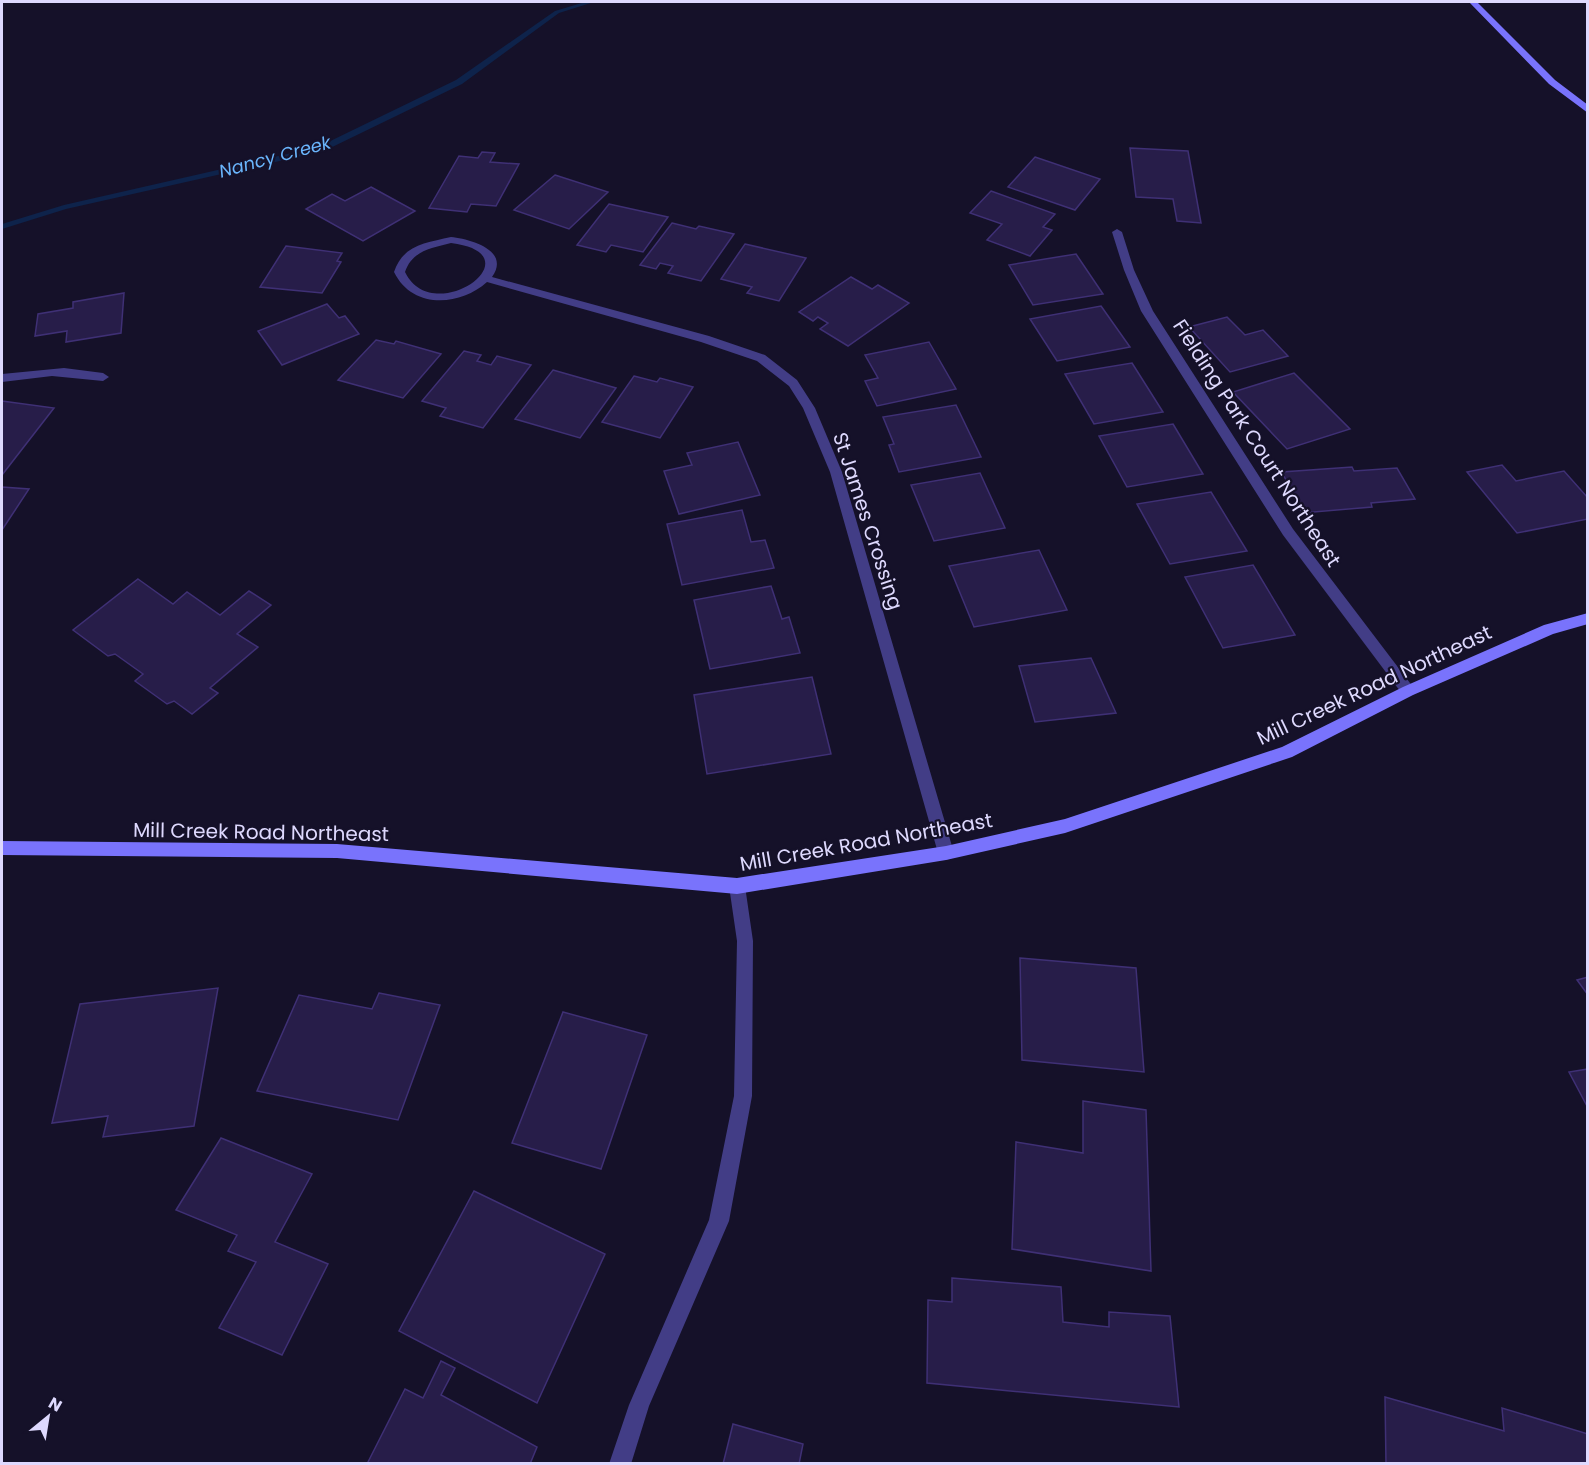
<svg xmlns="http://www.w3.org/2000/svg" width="1589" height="1465" font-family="Poppins,sans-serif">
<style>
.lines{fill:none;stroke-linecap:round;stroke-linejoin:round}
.stream{fill:#0e234b;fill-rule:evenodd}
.building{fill:#271d49;stroke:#3f3075;stroke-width:1.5}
.street{fill:#423d86;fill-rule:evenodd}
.secondary{fill:#7973fc;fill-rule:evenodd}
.labels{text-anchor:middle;stroke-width:4.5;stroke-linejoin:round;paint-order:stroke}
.far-water-label{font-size:18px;font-style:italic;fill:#6ab5fc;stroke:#151129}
.street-label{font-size:20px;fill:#ded9fe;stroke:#151129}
</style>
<rect width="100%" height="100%" fill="#151129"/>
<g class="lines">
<path class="stream" d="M 585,2 L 594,2 L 559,13 L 462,84 L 324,151 L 66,209 L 2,229 L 2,224 L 64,205 L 318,147 L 456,80 L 555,11 Z"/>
</g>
<g class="building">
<path d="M 1130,148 L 1188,151 L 1201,223 L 1177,221 L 1173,199 L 1136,197 Z"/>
<path d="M 482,152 L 495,153 L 490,162 L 519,164 L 496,206 L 471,204 L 467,212 L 429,208 L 459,156 L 478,158 Z"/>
<path d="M 1035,157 L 1100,179 L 1075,210 L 1008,187 Z"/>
<path d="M 555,175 L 608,192 L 569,229 L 514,210 Z"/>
<path d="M 371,187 L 415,211 L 363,241 L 306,209 L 332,194 L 345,201 Z"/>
<path d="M 991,191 L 1055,214 L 1043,227 L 1052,230 L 1030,256 L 987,240 L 1002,224 L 970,213 Z"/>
<path d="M 609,204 L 668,217 L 643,252 L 611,245 L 606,252 L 577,245 Z"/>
<path d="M 672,223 L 696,229 L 699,226 L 734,234 L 701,281 L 668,273 L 673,266 L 660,263 L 656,269 L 640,265 Z"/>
<path d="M 745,244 L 806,258 L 779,301 L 747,293 L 752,287 L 721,279 Z"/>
<path d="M 286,246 L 342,253 L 337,261 L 341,262 L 322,293 L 260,287 Z"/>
<path d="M 1076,254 L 1103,294 L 1033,305 L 1009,265 Z"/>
<path d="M 851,277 L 872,289 L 878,285 L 909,303 L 848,346 L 820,329 L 828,323 L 818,317 L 813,321 L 799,312 Z"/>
<path d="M 124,293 L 121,333 L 66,342 L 67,331 L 35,336 L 38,314 L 73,308 L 73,302 Z"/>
<path d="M 327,304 L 339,318 L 345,316 L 359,334 L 282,365 L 258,331 Z"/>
<path d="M 1101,306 L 1130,347 L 1057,361 L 1030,319 Z"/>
<path d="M 1227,317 L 1245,335 L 1263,330 L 1288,356 L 1230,372 L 1189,327 Z"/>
<path d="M 376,340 L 394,344 L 396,341 L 441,354 L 403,398 L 338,380 Z"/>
<path d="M 929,342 L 956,389 L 877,406 L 865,381 L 878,378 L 865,355 Z"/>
<path d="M 464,351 L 481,355 L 477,361 L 491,365 L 497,356 L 531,365 L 483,428 L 440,416 L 446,408 L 422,401 Z"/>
<path d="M 1132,363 L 1163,412 L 1094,424 L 1065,374 Z"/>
<path d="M 553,370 L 616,388 L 580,438 L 515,419 Z"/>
<path d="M 1294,373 L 1350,429 L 1287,449 L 1233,392 Z"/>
<path d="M 634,376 L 657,382 L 660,378 L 693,387 L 660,438 L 602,422 Z"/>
<path d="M 2,401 L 54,408 L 2,475 Z"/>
<path d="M 956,405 L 981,457 L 899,472 L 889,445 L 894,444 L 883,417 Z"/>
<path d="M 1173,424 L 1203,474 L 1127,487 L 1099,436 Z"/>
<path d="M 738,442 L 760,495 L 679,514 L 664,471 L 692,465 L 687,453 Z"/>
<path d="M 1502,465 L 1516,481 L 1564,471 L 1588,498 L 1588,519 L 1517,533 L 1467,472 Z"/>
<path d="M 1352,467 L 1354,471 L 1397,468 L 1415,499 L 1371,503 L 1372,507 L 1302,513 L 1282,472 Z"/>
<path d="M 980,473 L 1005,528 L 934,541 L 911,485 Z"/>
<path d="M 2,487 L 29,489 L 2,530 Z"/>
<path d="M 1211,492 L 1247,551 L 1170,564 L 1137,504 Z"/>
<path d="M 742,510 L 751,542 L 765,540 L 774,568 L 682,585 L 667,524 Z"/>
<path d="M 1039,550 L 1067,610 L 974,627 L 949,566 Z"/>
<path d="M 1253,565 L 1295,635 L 1223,648 L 1185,577 Z"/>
<path d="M 138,579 L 173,604 L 187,592 L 220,615 L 249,591 L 271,605 L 237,634 L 258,647 L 210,688 L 218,693 L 192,714 L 174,701 L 167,704 L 135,681 L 143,674 L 115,654 L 108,656 L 73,630 Z"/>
<path d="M 771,586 L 782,619 L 789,617 L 800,653 L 710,669 L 694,600 Z"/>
<path d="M 1091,658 L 1116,713 L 1035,722 L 1019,666 Z"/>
<path d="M 812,677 L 831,754 L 707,774 L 694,695 Z"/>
<path d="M 1020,958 L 1136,968 L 1144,1072 L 1022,1060 Z"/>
<path d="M 1588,977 L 1588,995 L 1577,980 Z"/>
<path d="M 218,988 L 194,1126 L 103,1137 L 108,1116 L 52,1123 L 80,1004 Z"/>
<path d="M 379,993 L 440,1005 L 398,1120 L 257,1091 L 299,995 L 372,1009 Z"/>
<path d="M 563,1012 L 647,1035 L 601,1169 L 512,1143 Z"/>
<path d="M 1588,1069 L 1588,1108 L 1569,1072 Z"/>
<path d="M 1083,1101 L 1146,1110 L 1151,1271 L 1012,1249 L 1016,1142 L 1083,1153 Z"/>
<path d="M 221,1138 L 312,1174 L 275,1242 L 328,1264 L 282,1355 L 219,1328 L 256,1262 L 228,1251 L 237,1235 L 176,1210 Z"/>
<path d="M 474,1191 L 605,1254 L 537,1403 L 399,1331 Z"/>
<path d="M 952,1278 L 1061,1287 L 1063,1322 L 1109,1327 L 1109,1312 L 1170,1316 L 1179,1407 L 927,1383 L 928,1300 L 952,1302 Z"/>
<path d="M 441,1361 L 455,1368 L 441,1395 L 537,1447 L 530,1464 L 367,1464 L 405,1389 L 423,1398 Z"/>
<path d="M 1385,1397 L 1504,1431 L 1502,1408 L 1588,1434 L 1588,1464 L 1386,1464 Z"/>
<path d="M 733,1424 L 803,1444 L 799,1464 L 723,1464 Z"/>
</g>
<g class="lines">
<g class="street">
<path d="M 1117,229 L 1122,232 L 1134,270 L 1153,311 L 1293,529 L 1413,687 L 1415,691 L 1413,695 L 1403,695 L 1283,535 L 1141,311 L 1124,270 L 1112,232 Z"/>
<path d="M 451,237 C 470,239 511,250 492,277 L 709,336 L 765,355 L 797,380 L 815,408 L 842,472 L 954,853 L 952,858 L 946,860 L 940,858 L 938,853 L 830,472 L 803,408 L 789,386 L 757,361 L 701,342 L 487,282 C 459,307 412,309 394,272 C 403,245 425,243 451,237 ZM 451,243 C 539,254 433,330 405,272 C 412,251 431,248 451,243 Z"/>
<path d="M 64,368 L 103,373 L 109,377 L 103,381 L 52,376 L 2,382 L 2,374 Z"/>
<path d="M 737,878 L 743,881 L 745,886 L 753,941 L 752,1096 L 729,1221 L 649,1406 L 631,1464 L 609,1464 L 629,1405 L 709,1220 L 734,1096 L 737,941 L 729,886 L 731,881 Z"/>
</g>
<g class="secondary">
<path d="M 1469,2 L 1477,2 L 1555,80 L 1588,105 L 1588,113 L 1549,84 Z"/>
<path d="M 1588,613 L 1588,624 L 1553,634 L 1413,695 L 1292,757 L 1065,833 L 946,860 L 737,894 L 337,858 L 2,855 L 2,841 L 337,844 L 737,878 L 946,846 L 1065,819 L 1282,747 L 1403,687 L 1544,625 Z"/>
</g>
</g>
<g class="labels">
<g class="far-water-label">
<text transform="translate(275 157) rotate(-15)" y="6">Nancy Creek</text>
</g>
<g class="street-label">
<text transform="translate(1257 443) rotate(57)" y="7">Fielding Park Court Northeast</text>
<text transform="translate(868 521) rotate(72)" y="7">St James Crossing</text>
<text transform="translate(1374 685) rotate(-25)" y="7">Mill Creek Road Northeast</text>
<text transform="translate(261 832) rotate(1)" y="7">Mill Creek Road Northeast</text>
<text transform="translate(866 842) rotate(-10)" y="7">Mill Creek Road Northeast</text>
</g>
</g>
<rect width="1589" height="1465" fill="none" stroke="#ded9fe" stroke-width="6"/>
<g transform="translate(48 1417) rotate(30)" stroke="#151129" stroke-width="4.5" paint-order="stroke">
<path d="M0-4.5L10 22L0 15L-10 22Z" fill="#ded9fe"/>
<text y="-9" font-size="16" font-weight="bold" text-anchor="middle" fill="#ded9fe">N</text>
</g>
</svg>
